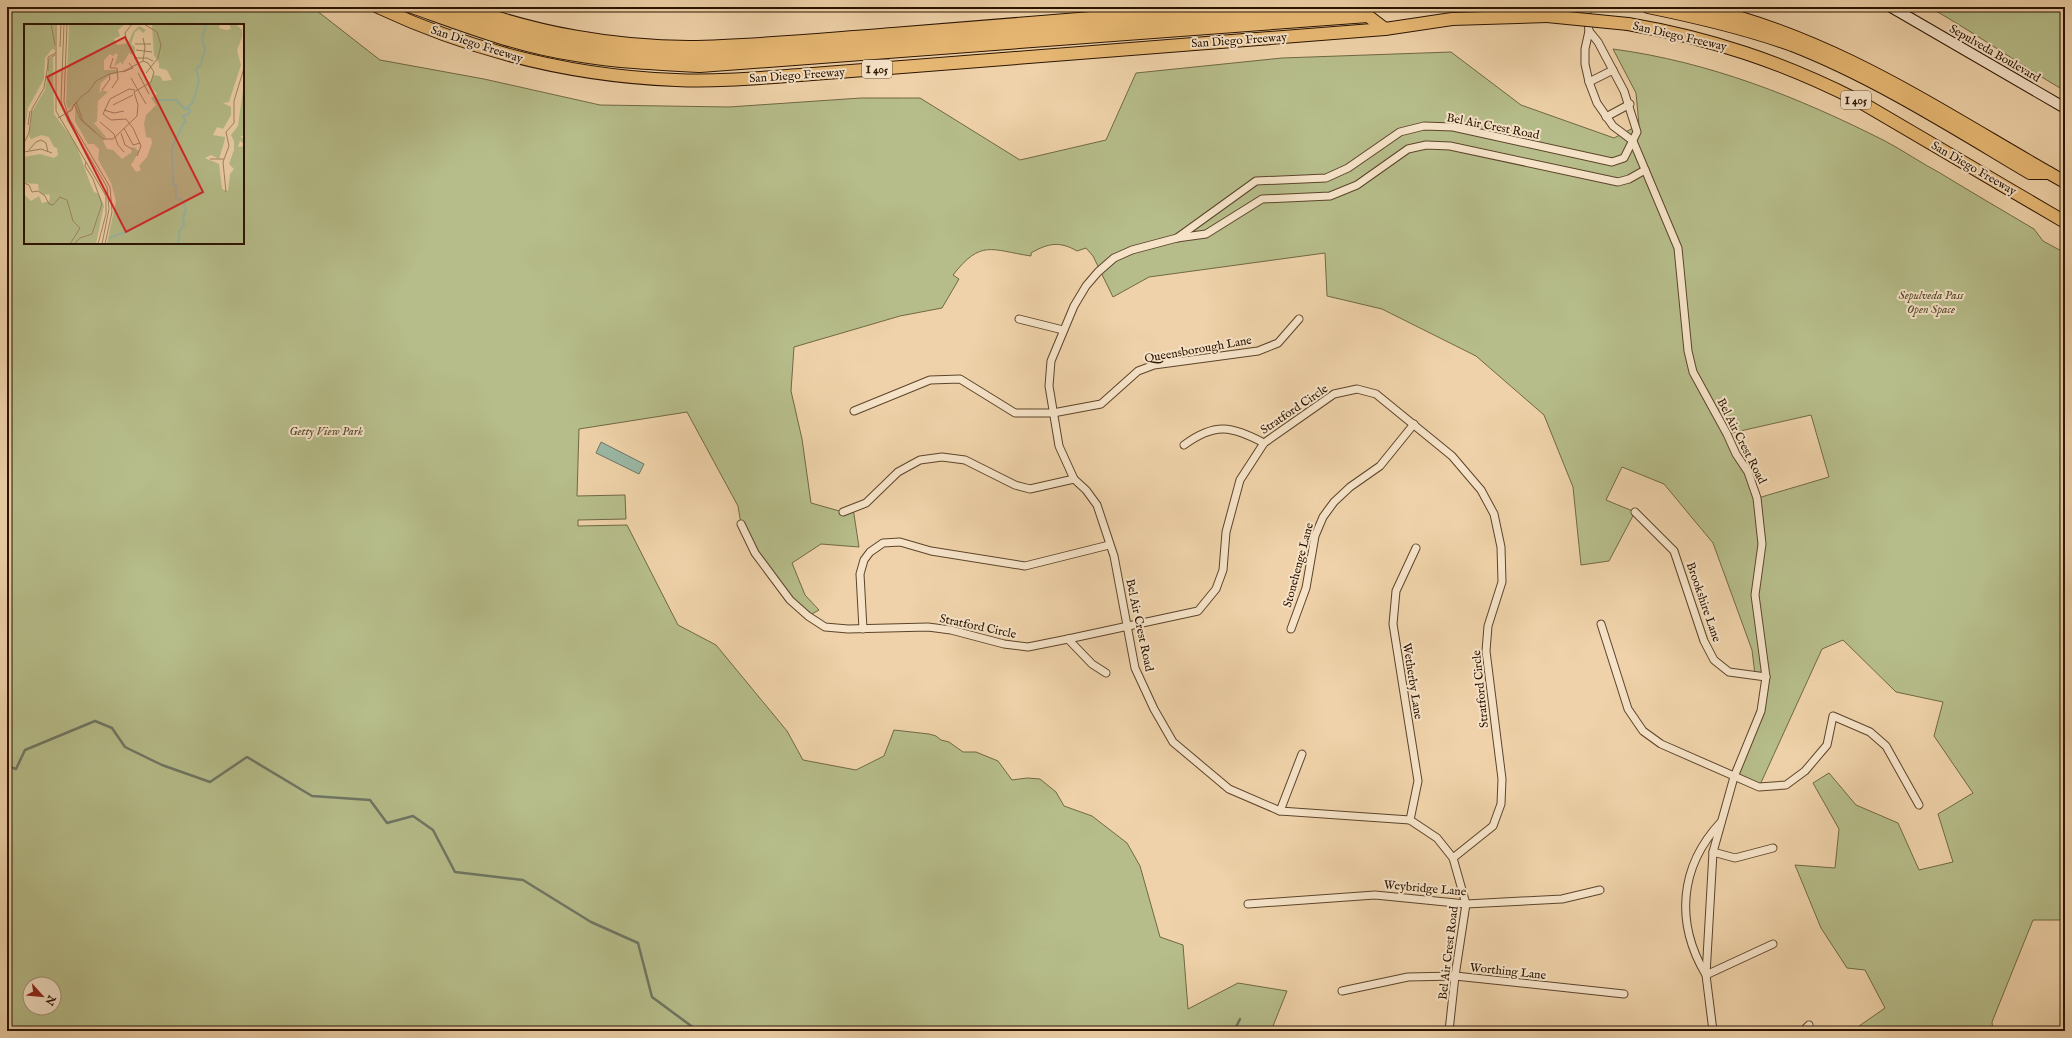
<svg xmlns="http://www.w3.org/2000/svg" width="2072" height="1038" font-family="'IM FELL English',serif">
<style>
.green{fill:#b6bd8a;stroke:#706845;fill-rule:evenodd}
.water{fill:#9ab8a5;stroke:#6e7663}
.lines{fill:none;stroke-linecap:round;stroke-linejoin:round}
.stream{stroke:#6e7663;stroke-width:2.5}
.street-casing{stroke:#5c442a;stroke-width:9}
.secondary-casing{stroke:#2b1400;stroke-width:12}
.highway-casing{stroke:#2b1400;stroke-width:14}
.street{stroke:#f5e2c7;stroke-width:7}
.secondary{stroke:#f5e2c7;stroke-width:10}
.highway{stroke:#e8b974;stroke-width:12}
.highway-bridge-casing{stroke:#2b1400;stroke-width:14;stroke-linecap:butt}
.highway-bridge{stroke:#e8b974;stroke-width:12}
.labels{text-anchor:middle;stroke-width:4;stroke-linejoin:round;paint-order:stroke}
.shield{fill:#f5e2c7;stroke:#68523c;stroke-width:1}
.shield-label{font-size:11px;font-weight:bold;fill:#2b1400}
.street-label{font-size:12px;fill:#2b1400;stroke:#f5e2c7}
.park-label{font-size:12px;font-style:italic;fill:#554729;stroke:#f5e2c7}
.inset-river{fill:none;stroke:#9ab8a5;stroke-width:2}
.inset-road{fill:none;stroke:#a18665;stroke-width:1}
.view{fill:#d62828;fill-opacity:0.15;stroke:#d62828;stroke-width:2}
.inset-edge{fill:none;stroke:#2b1400;stroke-width:2}
</style>
<rect width="100%" height="100%" fill="#efd2a9"/>
<filter id="stains"><feTurbulence type="fractalNoise" baseFrequency=".005" numOctaves="4"/><feColorMatrix values="0 0 0 0 .2 0 0 0 0 .09 0 0 0 0 .02 0 0 0 .5 -.17"/></filter>
<radialGradient id="worn" r=".72"><stop offset=".6" stop-color="#630" stop-opacity="0"/><stop offset="1" stop-color="#630" stop-opacity=".3"/></radialGradient>
<g class="green">
<path d="M 7,7 L 312,7 L 380,60 L 484,79 L 600,105 L 729,107 L 861,98 L 920,98 L 1020,160 L 1106,140 L 1136,73 L 1282,58 L 1451,52 L 1521,105 L 1614,138 L 1639,125 L 1636,93 L 1613,49 C 1710,62 1798,97 1885,141 C 1904,151 1921,163 1940,173 C 1971,192 2002,210 2034,229 L 2043,241 L 2065,253 L 2065,920 L 2033,920 L 1992,1022 L 1993,1031 L 1852,1031 L 1885,1008 L 1865,970 L 1847,968 L 1821,928 L 1795,865 L 1835,868 L 1839,829 L 1813,783 L 1829,773 L 1856,805 L 1898,823 L 1919,870 L 1953,862 L 1938,814 L 1973,793 L 1934,736 L 1943,702 L 1896,692 L 1843,640 L 1822,649 L 1759,787 L 1734,777 L 1761,711 L 1766,677 L 1755,675 L 1752,650 L 1713,543 L 1664,484 L 1622,467 L 1606,500 L 1635,512 L 1609,561 L 1581,565 L 1573,487 L 1544,415 L 1476,356 L 1382,309 L 1327,296 L 1325,253 L 1149,277 L 1113,297 L 1093,256 L 1086,248 L 1077,251 C 1060,241 1048,243 1031,253 L 1031,256 C 991,250 981,239 953,275 L 959,279 L 942,308 L 900,316 L 794,347 L 791,391 L 802,439 L 811,503 L 843,512 L 853,508 L 859,547 L 821,544 L 792,563 L 805,595 L 819,610 L 808,616 L 755,553 L 741,524 L 738,506 L 687,412 L 579,429 L 577,496 L 625,495 L 626,519 L 578,520 L 578,526 L 627,525 L 678,625 L 716,645 L 787,731 L 803,760 L 856,770 L 884,756 L 894,730 L 929,734 L 936,736 L 941,740 L 949,742 L 963,752 L 976,752 L 998,761 L 1012,780 L 1027,778 L 1040,779 L 1056,792 L 1064,806 L 1092,816 L 1127,843 L 1140,866 L 1160,937 L 1183,945 L 1188,1009 L 1238,983 L 1287,991 L 1271,1031 L 7,1031 ZM 25,25 L 243,25 L 243,243 L 25,243 ZM 1811,415 L 1829,477 L 1758,498 L 1727,434 ZM 30,984 L 54,984 L 54,1008 L 30,1008 Z"/>
<path d="M 1929,7 L 2056,7 L 2065,15 L 2065,91 C 2019,64 1975,33 1929,7 Z"/>
</g>
<path class="water" d="M 601,442 L 644,464 L 639,474 L 596,453 Z"/>
<g class="lines">
<g class="stream">
<path d="M 7,766 L 16,769 L 25,750 L 95,721 L 112,728 L 125,747 L 162,765 L 210,782 L 247,757 L 312,796 L 370,800 L 387,823 L 413,816 L 433,830 L 455,872 L 523,880 L 591,922 L 638,943 L 652,997 L 698,1031"/>
<path d="M 1234,1031 L 1240,1019"/>
</g>
<g class="street-casing">
<g id="street">
<path d="M 1589,31 L 1585,49 L 1585,64 L 1589,82 L 1597,103 L 1613,126 L 1633,141 L 1678,248 L 1688,351 L 1693,372 L 1727,434 L 1736,454 L 1748,472 L 1757,498 L 1762,544 L 1755,595 L 1766,677 L 1761,711 L 1734,777 L 1713,852 L 1706,975 L 1713,1031"/>
<path d="M 1589,82 L 1613,70"/>
<path d="M 1606,117 L 1630,104"/>
<path d="M 1177,238 L 1256,181 L 1326,178 L 1348,168 L 1400,132 L 1424,126 L 1453,127 L 1612,162 L 1624,158 L 1637,132 L 1624,91 L 1598,42 L 1589,31 L 1586,7"/>
<path d="M 1019,319 L 1063,330"/>
<path d="M 854,411 L 930,380 L 960,379 L 1015,413 L 1053,413 L 1101,404 L 1138,371 L 1154,365 L 1258,351 L 1278,343 L 1299,319"/>
<path d="M 1184,445 C 1215,422 1232,426 1264,443"/>
<path d="M 843,512 L 866,503 L 898,472 L 920,460 L 942,457 L 965,460 L 1015,485 L 1030,489 L 1074,479"/>
<path d="M 1635,512 L 1674,551 L 1704,641 L 1714,660 L 1729,672 L 1766,677"/>
<path d="M 741,524 L 755,553 L 790,600 L 808,616 L 825,627 L 848,629 L 928,627 L 951,630 L 1004,644 L 1028,647 L 1068,639 L 1198,611 L 1216,589 L 1223,570 L 1226,532 L 1240,480 L 1264,443 L 1334,394 L 1357,389 L 1376,394 L 1452,456 L 1481,490 L 1494,514 L 1501,547 L 1502,582 L 1488,626 L 1486,651 L 1502,779 L 1501,804 L 1493,826 L 1453,858"/>
<path d="M 1601,624 L 1628,709 L 1643,731 L 1661,744 L 1759,787 L 1786,785 L 1805,771 L 1827,745 L 1833,716 L 1870,732 L 1886,746 L 1919,805"/>
<path d="M 863,629 L 860,574 L 864,560 L 870,552 L 883,543 L 900,542 L 931,551 L 1025,566 L 1109,545"/>
<path d="M 1291,629 L 1306,588 L 1315,536 L 1323,517 L 1334,502 L 1350,487 L 1380,466 L 1414,424"/>
<path d="M 1068,639 L 1092,664 L 1106,673"/>
<path d="M 1280,811 L 1302,754"/>
<path d="M 1410,820 L 1418,781 L 1393,624 L 1396,591 L 1416,548"/>
<path d="M 1721,822 C 1679,867 1675,923 1706,975 L 1773,944"/>
<path d="M 1713,852 L 1735,858 L 1773,848"/>
<path d="M 1248,904 L 1375,895 L 1466,904 L 1562,899 L 1600,890"/>
<path d="M 1342,991 L 1408,977 L 1455,976 L 1624,994"/>
<path d="M 1449,1031 L 1455,976 L 1466,904 L 1453,858 L 1437,838 L 1410,820 L 1280,811 L 1229,789 L 1173,742 L 1154,709 L 1135,668 L 1114,556 L 1097,505 L 1086,490 L 1074,479 L 1059,446 L 1049,386 L 1051,361 L 1074,306 L 1086,286 L 1098,272 L 1114,258 L 1132,250 L 1177,238 L 1206,234 L 1262,199 L 1330,196 L 1357,185 L 1408,149 L 1426,145 L 1450,146 L 1618,182 L 1629,179 L 1645,170"/>
<path d="M 1803,1031 L 1809,1025"/>
</g>
</g>
<g class="secondary-casing">
<path id="secondary" d="M 1891,7 L 2065,108"/>
</g>
<g class="highway-casing">
<g id="highway">
<path d="M 378,7 C 472,51 572,76 676,80 C 717,82 758,78 800,75 L 1385,29 L 1452,19 L 1547,16"/>
<path d="M 412,7 C 466,26 519,47 576,55 C 617,62 659,64 700,66 L 1368,16 L 1385,29"/>
<path d="M 440,7 C 513,36 593,54 672,56 C 693,56 715,55 736,55 L 1346,7"/>
<path d="M 466,7 C 536,33 615,47 689,47 C 757,46 825,39 893,34 C 1004,25 1116,16 1227,7"/>
<path d="M 1648,7 C 1697,17 1745,28 1792,45 C 1874,77 1954,128 2030,173 L 2049,173"/>
<path d="M 1700,7 C 1839,39 1944,114 2065,182"/>
<path d="M 1628,24 C 1710,38 1782,62 1857,100 L 2065,222"/>
</g>
</g>
<use href="#street" class="street"/>
<use href="#secondary" class="secondary"/>
<use href="#highway" class="highway"/>
<g class="highway-bridge-casing">
<path id="highway-bridge" d="M 1547,16 L 1628,24"/>
</g>
<use href="#highway-bridge" class="highway-bridge"/>
</g>
<g class="labels">
<g class="shield">
<rect x="862" y="60" width="30" height="18" rx="3"/>
<rect x="1841" y="91" width="30" height="18" rx="3"/>
</g>
<g class="shield-label">
<text x="877" y="73">I 405</text>
<text x="1856" y="104">I 405</text>
</g>
<g class="street-label">
<text transform="translate(1680 36) rotate(13)" y="4">San Diego Freeway</text>
<text transform="translate(1239 40) rotate(-4)" y="4">San Diego Freeway</text>
<text transform="translate(477 44) rotate(18)" y="4">San Diego Freeway</text>
<text transform="translate(1995 53) rotate(30)" y="4">Sepulveda Boulevard</text>
<text transform="translate(797 75) rotate(-4)" y="4">San Diego Freeway</text>
<text transform="translate(1493 126) rotate(11)" y="4">Bel Air Crest Road</text>
<text transform="translate(1974 168) rotate(30)" y="4">San Diego Freeway</text>
<text transform="translate(1198 349) rotate(-10)" y="4">Queensborough Lane</text>
<text transform="translate(1294 409) rotate(-34)" y="4">Stratford Circle</text>
<text transform="translate(1742 441) rotate(63)" y="4">Bel Air Crest Road</text>
<text transform="translate(1298 565) rotate(-75)" y="4">Stonehenge Lane</text>
<text transform="translate(1704 602) rotate(71)" y="4">Brookshire Lane</text>
<text transform="translate(1140 625) rotate(78)" y="4">Bel Air Crest Road</text>
<text transform="translate(978 626) rotate(12)" y="4">Stratford Circle</text>
<text transform="translate(1413 681) rotate(81)" y="4">Wetherby Lane</text>
<text transform="translate(1480 689) rotate(-96)" y="4">Stratford Circle</text>
<text transform="translate(1425 888) rotate(5)" y="4">Weybridge Lane</text>
<text transform="translate(1448 953) rotate(-83)" y="4">Bel Air Crest Road</text>
<text transform="translate(1508 971) rotate(6)" y="4">Worthing Lane</text>
</g>
<g class="park-label">
<text x="1931" y="299">Sepulveda Pass<tspan x="1931" dy="14">Open Space</tspan></text>
<text x="326" y="435">Getty View Park</text>
</g>
</g>
<g transform="translate(24 24)">
<rect width="220" height="220" fill="#efd2a9"/>
<path d="M 0,0 L 31,0 L 31,26 L 28,25 L 21,34 L 20,55 L 4,84 L 0,112 ZM 45,0 L 101,0 L 94,6 L 96,12 L 90,15 L 93,21 L 104,19 L 109,8 L 115,2 L 122,6 L 119,9 L 115,5 L 111,8 L 107,20 L 111,23 L 111,29 L 109,31 L 105,29 L 98,41 L 97,38 L 90,42 L 94,31 L 92,29 L 89,32 L 86,30 L 80,36 L 80,46 L 94,46 L 94,49 L 86,51 L 77,59 L 75,69 L 78,66 L 84,68 L 74,77 L 73,97 L 70,99 L 82,113 L 79,117 L 83,125 L 89,126 L 98,135 L 108,128 L 107,125 L 110,123 L 114,127 L 117,124 L 107,141 L 112,148 L 117,146 L 115,142 L 123,133 L 128,119 L 127,114 L 122,113 L 120,100 L 122,91 L 132,81 L 127,74 L 133,70 L 125,60 L 130,51 L 136,52 L 139,57 L 148,56 L 143,46 L 135,44 L 135,39 L 130,31 L 128,0 L 196,0 L 195,4 L 202,6 L 207,5 L 205,0 L 212,0 L 218,6 L 218,13 L 213,26 L 217,41 L 205,78 L 199,79 L 207,83 L 207,91 L 199,105 L 193,103 L 189,111 L 201,113 L 200,119 L 195,135 L 187,131 L 181,134 L 195,140 L 198,165 L 204,167 L 206,150 L 210,145 L 205,140 L 210,126 L 210,117 L 207,111 L 214,102 L 219,66 L 220,111 L 216,113 L 220,114 L 220,120 L 216,117 L 214,123 L 220,122 L 220,220 L 83,219 L 92,177 L 87,159 L 74,135 L 75,125 L 70,120 L 64,120 L 51,97 L 51,82 L 49,81 L 44,85 L 42,79 ZM 29,34 L 30,90 L 52,120 L 66,159 L 70,168 L 75,170 L 80,182 L 72,220 L 0,220 L 0,170 L 7,177 L 15,172 L 18,179 L 25,177 L 26,174 L 25,170 L 20,171 L 15,167 L 14,160 L 0,159 L 0,133 L 16,130 L 30,134 L 34,131 L 33,124 L 30,123 L 25,113 L 17,111 L 7,115 L 5,112 L 8,88 L 21,66 L 26,35 Z" fill="#b6bd8a"/>
<path class="inset-river" d="M 131,76 L 152,76 L 161,85M 85,214 L 107,206M 154,220 L 156,206 L 160,201 L 159,193 L 162,187 L 159,177 L 152,173 L 152,162 L 149,160 L 148,124 L 159,100 L 162,99 L 159,92 L 165,90 L 166,86 L 162,85 L 169,78 L 175,57 L 172,45 L 176,42 L 181,26 L 178,14 L 182,0"/>
<path class="inset-road" d="M 27,0 L 31,21M 32,0 L 32,87 L 82,172 L 82,190 L 74,220M 40,0 L 37,77 L 44,97 L 83,163 L 85,185 L 78,220M 43,0 L 40,78 L 45,94 L 86,163 L 88,188 L 81,220M 120,0 L 133,8 L 137,21 L 134,34 L 122,49M 102,14 L 101,9 L 108,0M 119,14 L 121,23 L 119,37M 111,20 L 127,20M 36,23 L 37,0M 112,26 L 128,28M 110,34 L 123,34 L 129,37M 24,47 L 24,33 L 32,29M 99,48 L 109,44 L 105,39M 114,49 L 125,70M 107,54 L 122,80M 88,64 L 94,55 L 93,44 L 86,44 L 89,34M 78,66 L 86,55 L 85,50M 111,66 L 105,65 L 86,75 L 79,90 L 87,96 L 102,95 L 109,104 L 117,122 L 113,132M 50,80 L 57,96 L 72,109M 89,81 L 109,71M 80,86 L 90,89 L 100,87M 44,88 L 57,73 L 65,67 L 72,57 L 85,50 L 100,47 L 119,37 L 124,39 L 130,48 L 127,58 L 110,68 L 114,81 L 113,92 L 89,115 L 79,115 L 59,97 L 52,78M 34,94 L 48,86 L 50,80M 76,98 L 90,110 L 94,121 L 100,128M 4,101 L 6,87M 100,104 L 109,121 L 116,119M 97,109 L 101,121 L 108,125M 0,119 L 5,109 L 8,85 L 20,64 L 25,35 L 31,31M 5,126 L 12,118 L 17,116 L 22,119 L 24,128M 0,128 L 17,125 L 28,129M 186,135 L 200,135M 0,159 L 5,161 L 8,168 L 14,167 L 21,172 L 25,180 L 29,181 L 36,173 L 43,176 L 49,197 L 56,204 L 46,220M 202,168 L 199,138 L 205,122 L 202,108 L 210,99 L 210,77 L 220,44M 50,220 L 56,214 L 68,210 L 78,180 L 69,155 L 61,142 L 62,138"/>
<path class="view" d="M 101,13 L 179,168 L 102,208 L 23,53 Z"/>
<rect width="220" height="220" class="inset-edge"/>
</g>
<rect width="2072" height="1038" fill="none" stroke="#efd2a9" stroke-width="24"/>
<rect x="8" y="8" width="2056" height="1022" fill="none" stroke="#2b1400" stroke-width="2"/>
<rect x="12" y="12" width="2048" height="1014" fill="none" stroke="#2b1400"/>
<g transform="translate(42 996) rotate(117)"><circle r="19" fill="#f5e2c7" stroke="#a49077"/>
<path d="M0-3L7 15L0 10L-7 15Z" fill="#8f2418"/>
<text y="-6" font-size="11" font-weight="bold" text-anchor="middle" fill="#2b1400">N</text>
</g>
<rect width="100%" height="100%" filter="url(#stains)"/>
<rect width="100%" height="100%" fill="url(#worn)"/>
</svg>
